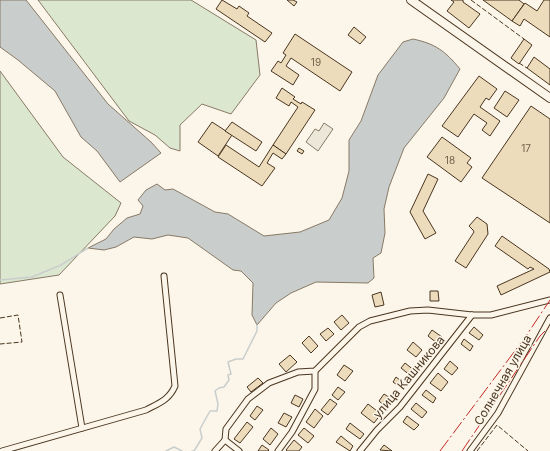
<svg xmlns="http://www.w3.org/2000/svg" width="550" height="451" font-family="Inter,sans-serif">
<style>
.green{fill:#dce7d0;stroke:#887966}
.parking{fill:#ede7d9;stroke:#887966}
.water{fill:#c9cecd;stroke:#887966}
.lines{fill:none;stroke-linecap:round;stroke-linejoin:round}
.stream{stroke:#c9cecd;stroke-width:1.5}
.building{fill:#ecdcbc;stroke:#4a3520}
.minor-casing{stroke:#4a3520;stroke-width:7}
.primary-casing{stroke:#4a3520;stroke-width:10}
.minor{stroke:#fbf6e9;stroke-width:5}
.primary{stroke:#fbf6e9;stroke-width:8}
.fence{stroke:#4a3520;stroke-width:1;stroke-dasharray:5 2;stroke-linecap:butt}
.power{stroke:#c62828;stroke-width:1;stroke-dasharray:14 3 2 3;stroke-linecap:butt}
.labels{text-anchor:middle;stroke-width:3;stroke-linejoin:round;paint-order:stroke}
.number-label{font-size:10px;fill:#725f47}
.street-label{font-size:12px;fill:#4a3520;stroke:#fbf6e9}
</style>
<rect width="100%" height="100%" fill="#fbf6e9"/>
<g class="green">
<path d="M 38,0 L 191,0 L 256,40 L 260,75 L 231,114 L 202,104 L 180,125 L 180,151 L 170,148 L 155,135 L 129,121 Z"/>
<path d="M 0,71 L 63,157 L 121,203 L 115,216 L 59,275 L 0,284 Z"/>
</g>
<path class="parking" d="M 324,123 L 333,129 L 318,151 L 306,142 L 315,129 L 319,131 Z"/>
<g class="water">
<path d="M 0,0 L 26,0 L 108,104 L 151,142 L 161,153 L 120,182 L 97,151 L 81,137 L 55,91 L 18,60 L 0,47 Z"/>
<path d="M 413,39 C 436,44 445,51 460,69 L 444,98 L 404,148 L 389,187 L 384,209 L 385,233 L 381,253 L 373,258 L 374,278 L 368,283 L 316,282 L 291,293 L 276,303 L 257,325 L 252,315 L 253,283 L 241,271 L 233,270 L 188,238 L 168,235 L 152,239 L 134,237 L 116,247 L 104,250 L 88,248 L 106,239 L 114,229 L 127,218 L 140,214 L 143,206 L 138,200 L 146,190 L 157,184 L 165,190 L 173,189 L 215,212 L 228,214 L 264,236 L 300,232 L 329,220 L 342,198 L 349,171 L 349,140 L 361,121 L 378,75 L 403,42 Z"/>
</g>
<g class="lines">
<g class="stream">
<path d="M 0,280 L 32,277 L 61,265 L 88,248"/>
<path d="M 166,451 L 174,447 L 182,451"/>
<path d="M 192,451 L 194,451 L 202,438 L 200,429 L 210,411 L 217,411 L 218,404 L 215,391 L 219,388 L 224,387 L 229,380 L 228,375 L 231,374 L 228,362 L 236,359 L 243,359 L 257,331 L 257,325"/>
</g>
</g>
<g class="building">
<path d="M 222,0 L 237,9 L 239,6 L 249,13 L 247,16 L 272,33 L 265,42 L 216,9 Z"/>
<path d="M 287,0 L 293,0 L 297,2 L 294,6 Z"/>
<path d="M 451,0 L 463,0 L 463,2 L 480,14 L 469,28 L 447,11 L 454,2 Z"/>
<path d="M 483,0 L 519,0 L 524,4 L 512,21 Z"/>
<path d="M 544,0 L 550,0 L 550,37 L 524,19 L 520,26 L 512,21 L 525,3 L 537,11 Z"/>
<path d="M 354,27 L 366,37 L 360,44 L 348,35 Z"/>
<path d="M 295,34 L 352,72 L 340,91 L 291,58 L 286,66 L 299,75 L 293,85 L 271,71 L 278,61 L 281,63 L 286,55 L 283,53 Z"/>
<path d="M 524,39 L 532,45 L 519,64 L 511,58 Z"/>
<path d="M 534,57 L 550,69 L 550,85 L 527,68 Z"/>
<path d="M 479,76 L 497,89 L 489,100 L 486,98 L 480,107 L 500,121 L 490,136 L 482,130 L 487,123 L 474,114 L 458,137 L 442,126 Z"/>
<path d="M 282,88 L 295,97 L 293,99 L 301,104 L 302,102 L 315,110 L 286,154 L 273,145 L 298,107 L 291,102 L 289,106 L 276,98 Z"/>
<path d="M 505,91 L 519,100 L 507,117 L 494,108 Z"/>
<path d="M 531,106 L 550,119 L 550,223 L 482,178 Z"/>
<path d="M 212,122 L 232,135 L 218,156 L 198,142 Z"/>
<path d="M 232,122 L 262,142 L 256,151 L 225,131 Z"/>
<path d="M 442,137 L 471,158 L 467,163 L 472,167 L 461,182 L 427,157 Z"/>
<path d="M 226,145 L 259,167 L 273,145 L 286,154 L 282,159 L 273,153 L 267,163 L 275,168 L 262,186 L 218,157 Z"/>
<path d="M 299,148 L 304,151 L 302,154 L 297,151 Z"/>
<path d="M 428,174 L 438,179 L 423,211 L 436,233 L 425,239 L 410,212 Z"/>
<path d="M 477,217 L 487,224 L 488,234 L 466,268 L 455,261 L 474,232 L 473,230 L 469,226 Z"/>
<path d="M 502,236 L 549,269 L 550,272 L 501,295 L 497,286 L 534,269 L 530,267 L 528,269 L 495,246 Z"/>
<path d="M 430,291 L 438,291 L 439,301 L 430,301 Z"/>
<path d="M 381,292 L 384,305 L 375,307 L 372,295 Z"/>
<path d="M 342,315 L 349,323 L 341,330 L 334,322 Z"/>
<path d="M 474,327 L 483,335 L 479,340 L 469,333 Z"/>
<path d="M 328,328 L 334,334 L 326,341 L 320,334 Z"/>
<path d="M 432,330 L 442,337 L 437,343 L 428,336 Z"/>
<path d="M 309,336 L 318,346 L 311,353 L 302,343 Z"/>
<path d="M 464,339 L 473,346 L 470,351 L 461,344 Z"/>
<path d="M 413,342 L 422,350 L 416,357 L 407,350 Z"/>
<path d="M 290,355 L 297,362 L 286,372 L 279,364 Z"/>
<path d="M 450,361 L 458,368 L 452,375 L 444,369 Z"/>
<path d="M 405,363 L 415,371 L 411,376 L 401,368 Z"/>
<path d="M 344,365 L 353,371 L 345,381 L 337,375 Z"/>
<path d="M 438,373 L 448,382 L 441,391 L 430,383 Z"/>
<path d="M 396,377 L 406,385 L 403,389 L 393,382 Z"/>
<path d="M 258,378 L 263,383 L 251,392 L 247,387 Z"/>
<path d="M 338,387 L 345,392 L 338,400 L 332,395 Z"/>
<path d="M 426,390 L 436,398 L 433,403 L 422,395 Z"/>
<path d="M 384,394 L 393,400 L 387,408 L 379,401 Z"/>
<path d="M 295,395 L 303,399 L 299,407 L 291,403 Z"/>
<path d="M 330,399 L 337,404 L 328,415 L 321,410 Z"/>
<path d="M 416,403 L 427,412 L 422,418 L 411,409 Z"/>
<path d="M 368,404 L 381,414 L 374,423 L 361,413 Z"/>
<path d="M 257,406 L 263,410 L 255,420 L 250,416 Z"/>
<path d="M 315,409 L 323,416 L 314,428 L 306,422 Z"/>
<path d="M 284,413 L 292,417 L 286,427 L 278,423 Z"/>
<path d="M 407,416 L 419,425 L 414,430 L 403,422 Z"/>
<path d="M 247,422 L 253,427 L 240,443 L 234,439 Z"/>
<path d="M 350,423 L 364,434 L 360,439 L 346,429 Z"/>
<path d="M 271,428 L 278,434 L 270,445 L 263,439 Z"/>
<path d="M 304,428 L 314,436 L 308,443 L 298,435 Z"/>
<path d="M 341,436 L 353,446 L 350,451 L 336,442 Z"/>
<path d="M 294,440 L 302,447 L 299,451 L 287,451 L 286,450 Z"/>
<path d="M 262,445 L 269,450 L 268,451 L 258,451 Z"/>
<path d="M 384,445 L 392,451 L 380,450 Z"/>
</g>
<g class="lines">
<g class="minor-casing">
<g id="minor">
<path d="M 60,295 L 82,428"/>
<path d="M 225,440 L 239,451"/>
<path d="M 2,451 L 146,410 C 159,403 169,400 175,386 L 164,276"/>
<path d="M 215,451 L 225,440 L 226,429 L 248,399 L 269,383 L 298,372 L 315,371 L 359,327 L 370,321 L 410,311 L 428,310 L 472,315 L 491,315 L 550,300"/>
<path d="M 278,451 L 292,432 L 315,389 L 315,371"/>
<path d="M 360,451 L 377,430 L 400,407 L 472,315"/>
<path d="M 470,451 L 498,413 L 550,318"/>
</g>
</g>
<g class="primary-casing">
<path id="primary" d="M 411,0 L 550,98"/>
</g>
<use href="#minor" class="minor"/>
<use href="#primary" class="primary"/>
<g class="fence">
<path d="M 471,0 L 524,39"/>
<path d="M 519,63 L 527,68"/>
<path d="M 0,318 L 18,315 L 22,342 L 0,344"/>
<path d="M 477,451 L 497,425 L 528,451"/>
</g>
<g class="power">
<path d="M 440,451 L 526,336 L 550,300"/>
<path d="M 462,451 L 540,336 L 550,326"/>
</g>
</g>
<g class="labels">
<g class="number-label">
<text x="316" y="66">19</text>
<text x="526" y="152">17</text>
<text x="450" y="164">18</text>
</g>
<g class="street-label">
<text transform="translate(409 377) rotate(-50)" y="4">улица Кашникова</text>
<text transform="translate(503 380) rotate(-60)" y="4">Солнечная улица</text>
</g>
</g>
</svg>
